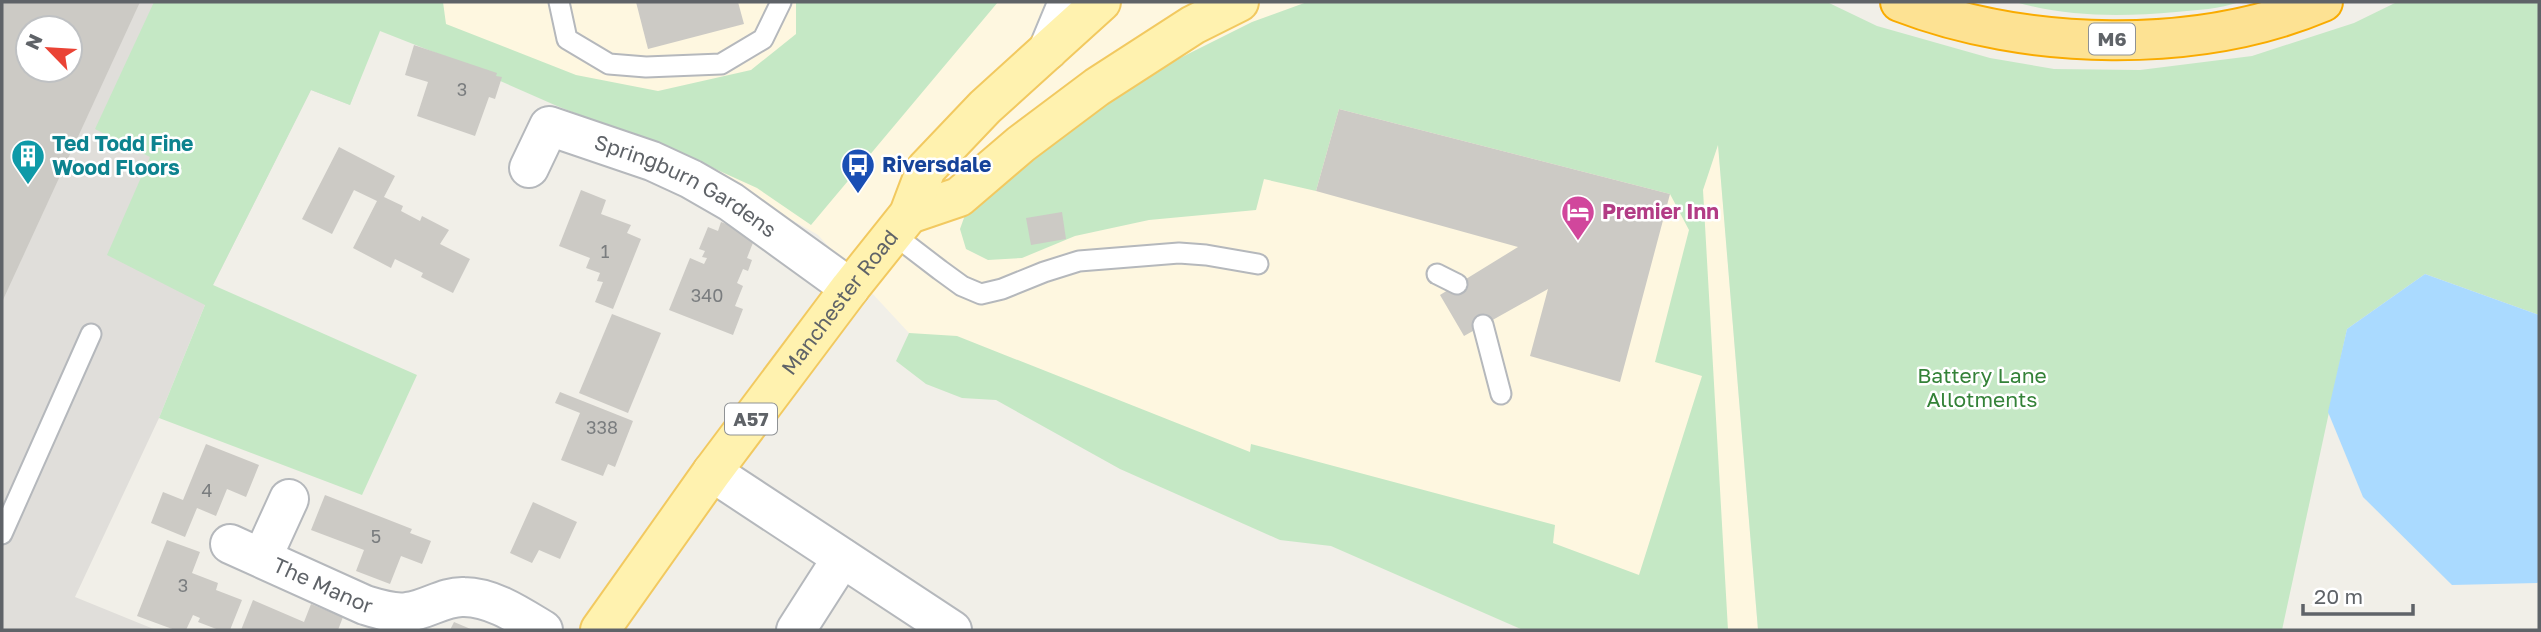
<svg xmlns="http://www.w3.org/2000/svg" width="2541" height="632" font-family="'Golos Text',sans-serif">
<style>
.commercial{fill:#fef7e0}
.industrial{fill:#e0deda;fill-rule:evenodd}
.green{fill:#c5e8c5}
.water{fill:#aadaff}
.building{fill:#cccac5;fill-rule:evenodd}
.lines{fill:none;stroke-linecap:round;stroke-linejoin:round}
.lane-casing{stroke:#b5b8bc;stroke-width:23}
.street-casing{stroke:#b5b8bc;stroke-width:42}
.secondary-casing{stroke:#b6babf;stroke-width:42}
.primary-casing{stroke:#f2c960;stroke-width:42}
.highway-casing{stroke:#f9ab00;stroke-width:42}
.lane{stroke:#fff;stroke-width:19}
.street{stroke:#fff;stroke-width:38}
.secondary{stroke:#fff;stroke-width:38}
.primary{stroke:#fff2af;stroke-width:38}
.highway{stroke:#fde293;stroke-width:38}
.labels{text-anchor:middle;stroke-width:5;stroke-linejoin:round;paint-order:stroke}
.number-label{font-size:18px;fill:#7a7d7f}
.shield{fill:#fff;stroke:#8f9295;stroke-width:2}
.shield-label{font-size:19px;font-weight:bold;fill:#5f6368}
.culture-label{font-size:21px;font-weight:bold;fill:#0d838f;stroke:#fff;text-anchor:start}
.transit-label{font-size:21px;font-weight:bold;fill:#164399;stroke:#fff;text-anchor:start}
.street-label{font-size:21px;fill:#5f6368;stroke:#fff}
.hotel-label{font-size:21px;font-weight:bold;fill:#b23c85;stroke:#fff;text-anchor:start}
.park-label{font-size:21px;fill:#348238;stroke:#fff}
</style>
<rect width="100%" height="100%" fill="#f1efe8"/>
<path class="commercial" d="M 389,2 L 1510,2 L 1718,143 L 1758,630 L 1523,630 L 909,333 L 818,235 L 587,102 Z"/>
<path class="industrial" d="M 2,2 L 389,2 L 350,105 L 311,90 L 213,285 L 159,418 L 75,597 L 156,630 L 2,630 ZM 28,28 L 70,28 L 70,70 L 28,70 Z"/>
<g class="green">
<path d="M 154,2 L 443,2 L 446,24 L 576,75 L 658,91 L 751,70 L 796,34 L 796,2 L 998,2 L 811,225 L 757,188 L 702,163 L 557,106 L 441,55 L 380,31 L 350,105 L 311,90 L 213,285 L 417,375 L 362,495 L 159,418 L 205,305 L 107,255 L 150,157 L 95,129 Z"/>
<path d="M 1307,2 L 1827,2 L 1877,26 L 1990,58 L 2054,69 L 2140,70 L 2252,56 L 2354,23 L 2397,2 L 2539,2 L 2539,315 L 2425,274 L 2347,329 L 2282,630 L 1758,630 L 1718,145 L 1703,190 L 1728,630 L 1523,630 L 1331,546 L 1280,540 L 1120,469 L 996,400 L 962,398 L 926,384 L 896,361 L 909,333 L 957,336 L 1250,452 L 1251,444 L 1555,525 L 1553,543 L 1639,575 L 1702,376 L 1655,362 L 1689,230 L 1670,194 L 1339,109 L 1316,191 L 1264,179 L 1256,210 L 1149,220 L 1075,236 L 1022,258 L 988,260 L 966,249 L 960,229 L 965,215 L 1065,128 L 1160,68 L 1252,22 Z"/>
<path d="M 2015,2 L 2240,2 C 2219,9 2198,10 2176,12 C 2121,17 2067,17 2015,2 Z"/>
</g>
<path class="water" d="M 2425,274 L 2539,315 L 2539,582 L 2537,583 L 2452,585 L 2363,497 L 2328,412 L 2347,329 Z"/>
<g class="building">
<path d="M 2,2 L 140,2 L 2,302 ZM 28,28 L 70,28 L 70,70 L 28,70 Z"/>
<path d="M 636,2 L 738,2 L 744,24 L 648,49 Z"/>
<path d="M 414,45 L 497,73 L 496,76 L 502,77 L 495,99 L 489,97 L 475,136 L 417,116 L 428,82 L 405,75 Z"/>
<path d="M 1339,109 L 1670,194 L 1620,382 L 1530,356 L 1548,289 L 1464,336 L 1440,295 L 1518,247 L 1316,191 Z"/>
<path d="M 339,147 L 395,176 L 384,197 L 403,206 L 401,211 L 420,221 L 422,216 L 449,230 L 440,244 L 470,259 L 453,293 L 421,277 L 423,273 L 395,259 L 391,268 L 353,248 L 377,201 L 354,190 L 332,234 L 302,219 Z"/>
<path d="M 581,190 L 606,200 L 601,214 L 631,225 L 627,233 L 641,239 L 613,309 L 595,302 L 603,282 L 597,281 L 600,273 L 586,268 L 590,258 L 559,246 Z"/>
<path d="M 1062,212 L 1066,239 L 1031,245 L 1026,218 Z"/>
<path d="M 721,222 L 756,235 L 747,258 L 752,260 L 748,271 L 743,269 L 737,283 L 743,286 L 735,306 L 743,309 L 733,335 L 669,310 L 690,258 L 704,264 L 707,258 L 702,257 L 705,251 L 699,249 L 708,227 L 718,231 Z"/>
<path d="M 612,314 L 661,333 L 628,413 L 579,393 Z"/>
<path d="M 560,392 L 633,421 L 615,467 L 608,464 L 603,476 L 561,460 L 580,413 L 555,403 Z"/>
<path d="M 206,444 L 259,465 L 246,497 L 227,489 L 216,516 L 197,508 L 185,537 L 151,523 L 163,492 L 183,500 Z"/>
<path d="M 325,495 L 412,529 L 410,533 L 431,541 L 422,564 L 401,556 L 390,584 L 356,571 L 364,550 L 311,530 Z"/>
<path d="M 533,502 L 577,522 L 560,559 L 539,550 L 532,563 L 510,553 Z"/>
<path d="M 167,540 L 200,552 L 192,573 L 218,583 L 216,590 L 242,600 L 230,630 L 219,630 L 198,622 L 200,618 L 193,615 L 186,630 L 175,630 L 137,616 Z"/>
<path d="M 253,600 L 304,622 L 311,604 L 343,617 L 338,630 L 241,630 Z"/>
<path d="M 454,622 L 473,630 L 450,630 Z"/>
</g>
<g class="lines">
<g class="lane-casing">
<g id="lane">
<path d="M 559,2 L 567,39 L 609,64 L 646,67 L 721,64 L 763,39 L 781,2"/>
<path d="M 893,234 L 940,270 L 962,286 L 981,294 L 1002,289 L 1044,272 L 1079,261 L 1179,253 L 1206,255 L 1258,264"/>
<path d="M 1437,274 L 1457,284"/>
<path d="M 1483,325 L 1501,394"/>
<path d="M 2,534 L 91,334"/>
</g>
</g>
<g class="street-casing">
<g id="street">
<path id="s1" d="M 529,168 L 549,126 L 652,161 L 691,179 L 731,202 L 850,288"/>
<path d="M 712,472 L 952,630"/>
<path id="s2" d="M 230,544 L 365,605 C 378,609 393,614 407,612 C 427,610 444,596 464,597 C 492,597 520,616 543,630"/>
<path d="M 262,558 L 289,499"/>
<path d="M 796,630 L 842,558"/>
</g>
</g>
<g class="secondary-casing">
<path id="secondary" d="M 1048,50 L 1068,2"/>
</g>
<g class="primary-casing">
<g id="primary">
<path d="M 909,214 L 959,197 L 1021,144 L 1097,87 L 1193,25 L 1239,2"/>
<path id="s3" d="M 600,630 L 712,472 L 850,288 L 909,214 L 926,169 L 985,107 L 1101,2"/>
</g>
</g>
<g class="highway-casing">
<path id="highway" d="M 1900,2 C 2027,51 2197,55 2323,2"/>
</g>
<use href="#lane" class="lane"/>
<use href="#street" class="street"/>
<use href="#secondary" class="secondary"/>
<use href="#primary" class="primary"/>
<use href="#highway" class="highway"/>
</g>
<defs>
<g id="building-pin" transform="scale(1.75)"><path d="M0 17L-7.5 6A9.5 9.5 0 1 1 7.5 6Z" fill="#0f9aa8" stroke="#fff"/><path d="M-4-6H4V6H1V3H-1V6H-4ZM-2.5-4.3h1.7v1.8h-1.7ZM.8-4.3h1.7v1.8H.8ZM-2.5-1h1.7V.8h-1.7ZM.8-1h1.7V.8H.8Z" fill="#fff"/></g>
<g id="bus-pin" transform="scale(1.75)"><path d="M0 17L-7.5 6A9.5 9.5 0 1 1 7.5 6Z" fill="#1a4fb4" stroke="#fff"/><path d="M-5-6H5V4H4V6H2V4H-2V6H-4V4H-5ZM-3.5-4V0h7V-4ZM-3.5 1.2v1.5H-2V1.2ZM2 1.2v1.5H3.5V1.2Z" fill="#fff"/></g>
<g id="hotel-pin" transform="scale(1.75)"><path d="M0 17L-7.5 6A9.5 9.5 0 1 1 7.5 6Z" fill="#d1479c" stroke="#fff"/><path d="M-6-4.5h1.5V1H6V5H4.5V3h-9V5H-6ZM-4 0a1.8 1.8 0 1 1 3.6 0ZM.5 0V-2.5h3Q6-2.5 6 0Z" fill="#fff"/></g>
</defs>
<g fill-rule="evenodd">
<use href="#building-pin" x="28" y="156"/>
<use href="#bus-pin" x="858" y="165"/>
<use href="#hotel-pin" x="1578" y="212"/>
</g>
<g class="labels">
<g class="number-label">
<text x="462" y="96">3</text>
<text x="605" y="258">1</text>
<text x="707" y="302">340</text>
<text x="602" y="434">338</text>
<text x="207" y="497">4</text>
<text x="376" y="543">5</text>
<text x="183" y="592">3</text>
</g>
<g class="shield">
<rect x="2089" y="23.5" width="46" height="31" rx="5"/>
<rect x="725" y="403.5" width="52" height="31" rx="5"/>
</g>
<g class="shield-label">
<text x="2112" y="46">M6</text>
<text x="751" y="426">A57</text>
</g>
<g class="culture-label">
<text x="52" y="151">Ted Todd Fine<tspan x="52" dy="24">Wood Floors</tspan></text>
</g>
<g class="transit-label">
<text x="882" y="172">Riversdale</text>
</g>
<g class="street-label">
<text dy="7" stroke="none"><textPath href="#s1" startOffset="196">Springburn Gardens</textPath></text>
<text dy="7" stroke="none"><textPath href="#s3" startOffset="406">Manchester Road</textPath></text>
<text dy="7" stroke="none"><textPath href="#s2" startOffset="102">The Manor</textPath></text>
</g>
<g class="hotel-label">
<text x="1602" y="219">Premier Inn</text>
</g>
<g class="park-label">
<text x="1982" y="383">Battery Lane<tspan x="1982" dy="24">Allotments</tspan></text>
</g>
</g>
<rect width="2541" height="632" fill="none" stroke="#5f6368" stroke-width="7"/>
<g transform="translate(49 49) rotate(295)"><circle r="33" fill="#ffffff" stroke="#bfc1c3" stroke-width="2"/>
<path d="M0-5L12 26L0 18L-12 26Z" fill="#ea4335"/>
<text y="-10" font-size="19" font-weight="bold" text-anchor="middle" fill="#5f6368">N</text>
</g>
<path d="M2303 604v10h110v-10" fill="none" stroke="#5f6368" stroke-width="3.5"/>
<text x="2314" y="604" font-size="21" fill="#5f6368" stroke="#ffffff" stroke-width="5" paint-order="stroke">20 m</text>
</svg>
